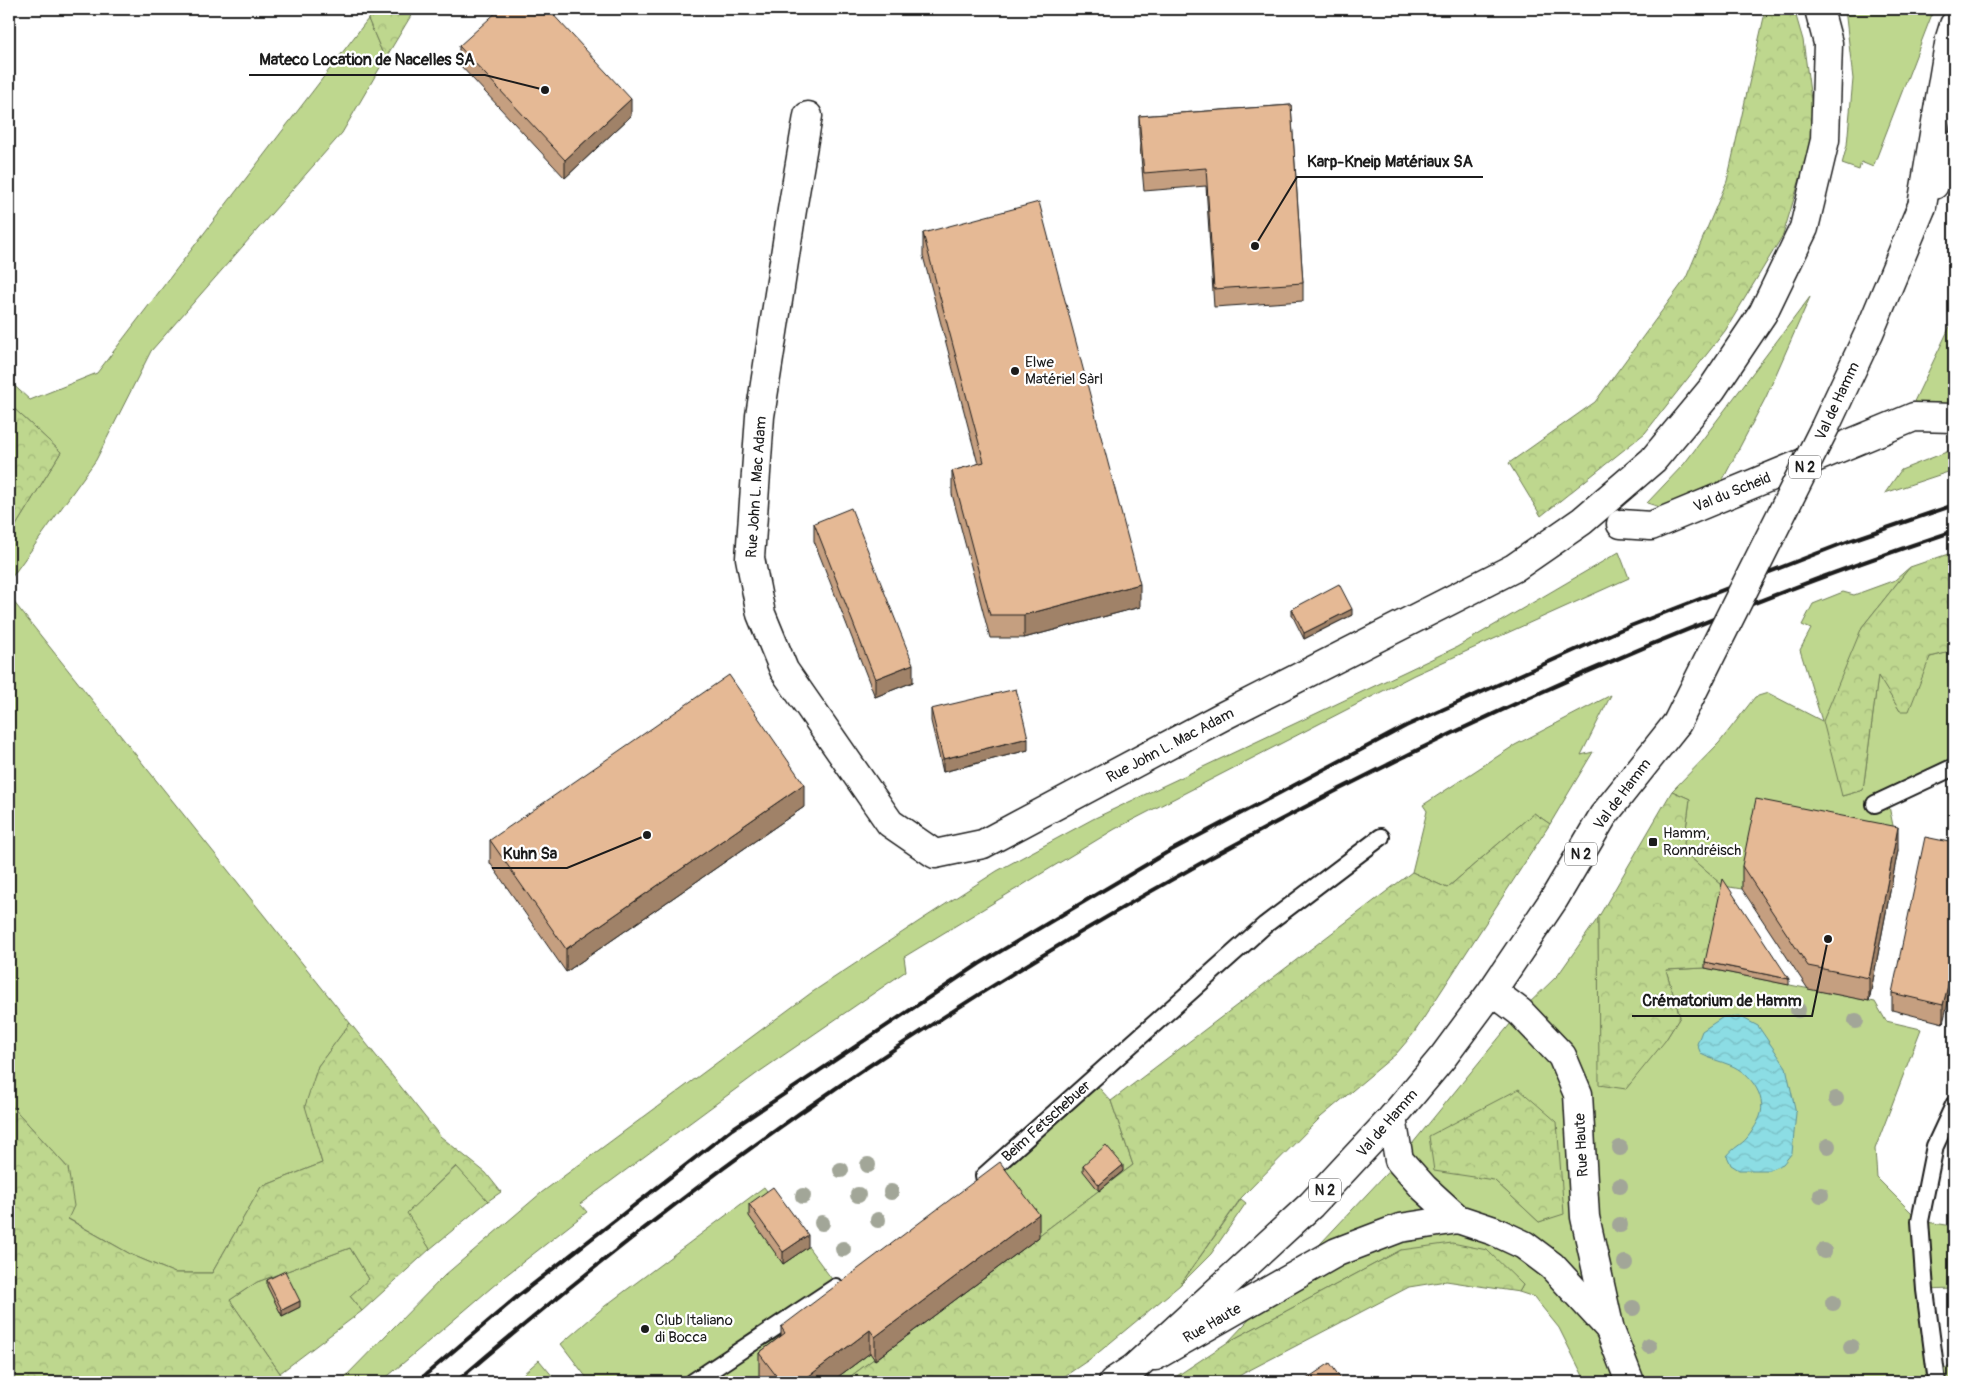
<svg xmlns="http://www.w3.org/2000/svg" width="1963" height="1391" font-family="Pangolin,sans-serif">
<style>
.green{fill:#bed78e;stroke:#6d7a55;fill-rule:evenodd}
.forest{fill:url(#forest-crowns);stroke:#6d7a55}
.water{fill:url(#water-waves);stroke:#5f9094}
.lines{fill:none;stroke-linecap:round;stroke-linejoin:round}
.lane-casing{stroke:#1c1c1c;stroke-width:20}
.street-casing{stroke:#1c1c1c;stroke-width:31}
.secondary-casing{stroke:#1c1c1c;stroke-width:31}
.primary-casing{stroke:#1c1c1c;stroke-width:31}
.lane{stroke:#fff;stroke-width:16}
.street{stroke:#fff;stroke-width:28}
.secondary{stroke:#fff;stroke-width:28}
.primary{stroke:#fff;stroke-width:28}
.rail{stroke:#1c1c1c;stroke-width:4}
.primary-bridge-casing{stroke:#1c1c1c;stroke-width:31;stroke-linecap:butt}
.primary-bridge{stroke:#fff;stroke-width:28}
.tree{fill:#a2a698}
.wall{fill:#c59f80;stroke:#1c1c1c}
.shaded-wall{fill:#a08268;stroke:#1c1c1c}
.building{fill:#e5b995;stroke:#1c1c1c}
.poi-dot{fill:#1c1c1c;stroke:#fff;stroke-width:2}
.labels{text-anchor:middle;stroke-width:4.5;stroke-linejoin:round;paint-order:stroke}
.shield{fill:#fff;stroke:#606060;stroke-width:1}
.shield-label{font-size:14px;font-weight:bold;fill:#1c1c1c}
.poi-label{font-size:15px;fill:#1c1c1c;stroke:#fff;text-anchor:start}
.street-label{font-size:15px;fill:#1c1c1c;stroke:#fff}
.leader{fill:none;stroke:#1c1c1c;stroke-width:2}
.callout-dot{fill:#1c1c1c;stroke:#fff;stroke-width:2}
.callout-label{font-size:16px;text-anchor:middle;font-weight:bold;fill:#1c1c1c;stroke:#fff;stroke-width:4.5;stroke-linejoin:round;paint-order:stroke}
</style>
<defs>
<pattern id="forest-crowns" width="20" height="18" patternUnits="userSpaceOnUse" patternTransform="scale(1.25)"><rect width="20" height="18" fill="#bed78e"/><path d="M2 6a3 3 0 1 1 6 0M12 15a3 3 0 1 1 6 0" fill="none" stroke="#a3b87a"/></pattern>
<pattern id="water-waves" width="16" height="10" patternUnits="userSpaceOnUse" patternTransform="scale(1.25)"><rect width="16" height="10" fill="#8cdde4"/><path d="M0 5q4-4 8 0t8 0" fill="none" stroke="#78bdc3"/></pattern>
</defs>
<rect width="100%" height="100%" fill="#fff"/>
<filter id="ink" filterUnits="userSpaceOnUse"><feTurbulence type="fractalNoise" baseFrequency=".02" numOctaves="2"/><feDisplacementMap in="SourceGraphic" scale="10" xChannelSelector="R" yChannelSelector="G"/><feConvolveMatrix kernelMatrix="1 2 1 2 8 2 1 2 1" color-interpolation-filters="sRGB"/></filter>
<g filter="url(#ink)">
<g class="green">
<path d="M 1845,9 L 1934,9 L 1873,167 L 1861,162 L 1859,170 L 1842,164 L 1847,145 L 1853,79 Z"/>
<path d="M 368,19 L 385,59 L 342,133 L 151,351 L 96,460 L 9,581 L 9,537 L 61,452 L 9,404 L 9,381 L 30,400 L 97,373 Z"/>
<path d="M 1810,297 L 1766,397 L 1721,483 L 1663,508 L 1647,503 L 1684,464 Z"/>
<path d="M 1954,318 L 1954,407 L 1909,412 Z"/>
<path d="M 1954,449 L 1954,470 L 1885,493 L 1901,470 Z"/>
<path d="M 1619,552 L 1629,578 L 1414,675 L 1115,829 L 904,957 L 906,971 L 759,1072 L 580,1204 L 587,1212 L 505,1276 L 381,1382 L 340,1382 L 445,1275 L 541,1193 L 811,993 L 918,922 L 997,871 L 1093,819 L 1457,647 Z"/>
<path d="M 1910,567 L 1862,627 L 1842,796 L 1863,790 L 1878,675 L 1900,711 L 1930,657 L 1954,651 L 1954,775 L 1889,806 L 1898,850 L 1756,822 L 1742,889 L 1723,886 L 1683,851 L 1690,799 L 1672,791 L 1719,743 L 1755,697 L 1768,693 L 1822,721 L 1800,650 L 1811,629 L 1802,625 L 1813,604 L 1843,592 L 1854,595 L 1895,580 Z"/>
<path d="M 9,596 L 350,1023 L 318,1066 L 306,1106 L 322,1163 L 261,1187 L 212,1273 L 175,1273 L 132,1255 L 67,1218 L 68,1168 L 9,1103 Z"/>
<path d="M 1611,695 L 1581,755 L 1593,752 L 1550,824 L 1534,813 L 1447,888 L 1412,872 L 1427,811 L 1423,805 L 1515,745 Z"/>
<path d="M 1598,918 L 1600,1085 L 1665,1041 L 1680,1017 L 1666,970 L 1705,968 L 1875,1002 L 1886,1021 L 1921,1029 L 1875,1149 L 1877,1178 L 1920,1221 L 1953,1226 L 1954,1224 L 1954,1289 L 1925,1290 L 1937,1375 L 1954,1363 L 1954,1382 L 1603,1382 L 1602,1381 L 1601,1382 L 1586,1382 L 1559,1328 L 1534,1297 L 1519,1292 L 1523,1285 L 1401,1250 L 1228,1342 L 1399,1160 L 1520,1012 L 1558,975 ZM 1494,1180 L 1564,1213 L 1539,1222 Z"/>
<path d="M 1092,1080 L 1111,1101 L 1133,1165 L 843,1382 L 590,1382 L 561,1344 L 605,1306 L 764,1187 L 837,1286 L 991,1171 Z"/>
<path d="M 457,1166 L 488,1201 L 430,1249 L 406,1213 Z"/>
<path d="M 1241,1199 L 1246,1203 L 1211,1254 L 1180,1285 Z"/>
<path d="M 350,1248 L 369,1279 L 350,1296 L 362,1311 L 280,1373 L 230,1300 L 257,1282 Z"/>
<path d="M 539,1360 L 554,1378 L 550,1382 L 514,1382 Z"/>
</g>
<g class="forest">
<path d="M 374,9 L 415,9 L 385,59 L 368,19 Z"/>
<path d="M 1761,9 L 1794,9 L 1803,40 L 1815,129 L 1783,235 L 1725,331 L 1645,433 L 1541,516 L 1509,463 L 1595,402 L 1686,278 L 1727,181 L 1764,17 Z"/>
<path d="M 9,404 L 61,452 L 9,537 Z"/>
<path d="M 1954,552 L 1954,651 L 1930,657 L 1909,711 L 1900,711 L 1878,676 L 1863,790 L 1842,796 L 1823,721 L 1862,627 L 1910,567 Z"/>
<path d="M 1672,791 L 1690,799 L 1683,851 L 1723,886 L 1705,968 L 1666,970 L 1680,1017 L 1665,1041 L 1626,1089 L 1599,1085 L 1598,918 Z"/>
<path d="M 1534,813 L 1550,824 L 1414,1033 L 1396,1054 L 1321,1117 L 1241,1198 L 1180,1285 L 1093,1357 L 1056,1382 L 843,1382 L 1133,1165 L 1111,1101 L 1412,872 L 1447,888 Z"/>
<path d="M 350,1023 L 440,1136 L 486,1173 L 501,1192 L 488,1201 L 456,1166 L 407,1213 L 430,1249 L 362,1311 L 350,1296 L 369,1279 L 350,1248 L 257,1282 L 230,1300 L 286,1382 L 9,1382 L 9,1103 L 68,1168 L 74,1206 L 68,1219 L 132,1255 L 175,1273 L 212,1273 L 261,1187 L 322,1163 L 305,1106 L 318,1066 Z"/>
<path d="M 1519,1089 L 1557,1122 L 1564,1214 L 1539,1222 L 1494,1180 L 1434,1171 L 1429,1136 Z"/>
<path d="M 1452,1243 L 1487,1250 L 1523,1285 L 1519,1292 L 1446,1281 L 1409,1287 L 1244,1373 L 1230,1382 L 1168,1382 L 1228,1342 L 1401,1250 Z"/>
</g>
<path class="water" d="M 1739,1016 L 1758,1026 L 1786,1067 L 1796,1113 L 1792,1153 L 1783,1164 L 1769,1170 L 1739,1170 L 1731,1165 L 1727,1156 C 1733,1148 1741,1145 1747,1138 C 1751,1133 1755,1127 1758,1121 C 1770,1100 1751,1073 1730,1065 C 1720,1061 1710,1059 1701,1054 L 1697,1044 L 1702,1031 L 1723,1017 Z"/>
<g class="lines">
<g class="lane-casing">
<g id="lane">
<path d="M 1875,804 L 1954,767"/>
<path d="M 984,1176 L 1265,925 L 1381,837"/>
<path d="M 693,1382 L 836,1287"/>
<path d="M 1937,1382 L 1925,1290 L 1920,1221 L 1935,1146 L 1954,1105"/>
</g>
</g>
<g class="street-casing">
<g id="street">
<path d="M 808,116 L 792,210 L 760,416 L 750,558 L 761,614 L 784,670 L 890,823 L 935,854 L 983,844 L 1225,715 L 1514,568 L 1582,521 L 1653,460 L 1712,389 L 1763,313 L 1804,228 L 1825,140 L 1828,43 L 1819,9"/>
<path d="M 1621,524 L 1651,526 L 1914,417 L 1954,418"/>
</g>
</g>
<g class="secondary-casing">
<g id="secondary">
<path d="M 1492,991 L 1520,1012 L 1562,1056 L 1578,1094 L 1585,1217 L 1610,1330 L 1630,1382"/>
<path d="M 1392,1118 L 1399,1160 L 1424,1188 L 1458,1219 L 1494,1231 L 1524,1245 L 1552,1266 L 1609,1328"/>
<path d="M 1155,1356 L 1337,1252 L 1400,1228 L 1458,1219"/>
</g>
</g>
<g class="primary-casing">
<g id="primary">
<path d="M 1934,185 L 1954,146"/>
<path d="M 1922,206 L 1950,38 L 1954,25"/>
<path d="M 1113,1382 L 1134,1368 L 1311,1205 L 1392,1118 L 1443,1057 L 1492,991 L 1554,899 L 1603,816 L 1677,723"/>
</g>
</g>
<use href="#lane" class="lane"/>
<use href="#street" class="street"/>
<use href="#secondary" class="secondary"/>
<use href="#primary" class="primary"/>
<g class="rail">
<path d="M 417,1382 L 518,1296 L 732,1129 L 979,964 L 1166,853 L 1406,726 L 1620,630 L 1849,541 L 1954,505"/>
<path d="M 456,1382 C 579,1277 708,1175 842,1084 C 1186,851 1560,662 1954,531"/>
</g>
<g class="primary-bridge-casing">
<path id="primary-bridge" d="M 1677,723 L 1825,427 L 1869,333 L 1922,206"/>
</g>
<use href="#primary-bridge" class="primary-bridge"/>
</g>
<g class="tree">
<circle cx="1798" cy="1010" r="8"/>
<circle cx="1856" cy="1021" r="8"/>
<circle cx="1836" cy="1099" r="8"/>
<circle cx="1828" cy="1146" r="8"/>
<circle cx="1620" cy="1148" r="8"/>
<circle cx="868" cy="1165" r="8"/>
<circle cx="841" cy="1170" r="8"/>
<circle cx="1620" cy="1186" r="8"/>
<circle cx="891" cy="1192" r="8"/>
<circle cx="858" cy="1195" r="8"/>
<circle cx="1821" cy="1195" r="8"/>
<circle cx="803" cy="1196" r="8"/>
<circle cx="878" cy="1220" r="8"/>
<circle cx="822" cy="1223" r="8"/>
<circle cx="1620" cy="1225" r="8"/>
<circle cx="843" cy="1249" r="8"/>
<circle cx="1824" cy="1251" r="8"/>
<circle cx="1625" cy="1263" r="8"/>
<circle cx="1833" cy="1303" r="8"/>
<circle cx="1633" cy="1308" r="8"/>
<circle cx="1649" cy="1346" r="8"/>
<circle cx="1851" cy="1347" r="8"/>
</g>
<g class="wall">
<path d="M 459,46 L 631,116 L 565,178 L 459,64 Z"/>
<path d="M 1291,105 L 1303,283 L 1303,301 L 1214,307 L 1206,186 L 1144,191 L 1139,134 L 1139,116 Z"/>
<path d="M 923,233 L 1140,607 L 1024,638 L 990,638 L 952,494 L 952,471 L 978,464 L 923,256 Z"/>
<path d="M 814,523 L 913,682 L 875,697 L 814,541 Z"/>
<path d="M 1292,609 L 1352,615 L 1304,639 L 1292,615 Z"/>
<path d="M 931,709 L 1028,750 L 943,772 L 931,721 Z"/>
<path d="M 804,807 L 566,972 L 490,863 L 490,840 Z"/>
<path d="M 1954,843 L 1943,1023 L 1892,1010 L 1892,993 Z"/>
<path d="M 1898,850 L 1869,1001 L 1808,989 L 1742,889 L 1742,866 Z"/>
<path d="M 1705,962 L 1789,979 L 1789,985 L 1705,968 Z"/>
<path d="M 1083,1165 L 1123,1171 L 1099,1191 L 1083,1171 Z"/>
<path d="M 749,1204 L 808,1247 L 783,1264 L 749,1216 Z"/>
<path d="M 1039,1237 L 875,1360 L 870,1353 L 831,1382 L 764,1382 L 759,1376 L 759,1353 L 781,1336 L 781,1327 Z"/>
<path d="M 267,1280 L 300,1307 L 282,1316 L 267,1286 Z"/>
</g>
<g class="shaded-wall">
<path d="M 631,99 L 631,116 L 565,178 L 565,160 Z"/>
<path d="M 1140,584 L 1140,607 L 1024,638 L 1024,615 Z"/>
<path d="M 1352,609 L 1352,615 L 1304,639 L 1304,633 Z"/>
<path d="M 913,664 L 913,682 L 875,697 L 875,679 Z"/>
<path d="M 1028,738 L 1028,750 L 943,772 L 943,759 Z"/>
<path d="M 804,784 L 804,807 L 566,972 L 566,949 Z"/>
<path d="M 1898,827 L 1898,850 L 1869,1001 L 1869,978 Z"/>
<path d="M 1954,962 L 1954,979 L 1943,1023 L 1943,1005 Z"/>
<path d="M 1123,1165 L 1123,1171 L 1099,1191 L 1099,1185 Z"/>
<path d="M 1039,1214 L 1039,1237 L 875,1360 L 875,1337 Z"/>
<path d="M 808,1235 L 808,1247 L 783,1264 L 783,1252 Z"/>
<path d="M 300,1301 L 300,1307 L 282,1316 L 282,1310 Z"/>
<path d="M 870,1330 L 870,1353 L 831,1382 L 801,1382 Z"/>
</g>
<g class="building">
<path d="M 500,9 L 548,9 L 631,99 L 565,160 L 459,46 Z"/>
<path d="M 1291,105 L 1303,283 L 1214,289 L 1206,168 L 1144,173 L 1139,116 Z"/>
<path d="M 1039,202 L 1140,584 L 1024,615 L 990,615 L 952,471 L 984,462 L 923,233 Z"/>
<path d="M 851,508 L 913,664 L 875,679 L 814,523 Z"/>
<path d="M 1339,584 L 1352,609 L 1304,633 L 1292,609 Z"/>
<path d="M 729,675 L 804,784 L 566,949 L 490,840 Z"/>
<path d="M 1016,689 L 1028,738 L 943,759 L 931,709 Z"/>
<path d="M 1756,799 L 1898,827 L 1869,978 L 1808,966 L 1742,866 Z"/>
<path d="M 1925,837 L 1954,843 L 1954,962 L 1943,1005 L 1892,993 Z"/>
<path d="M 1723,879 L 1789,979 L 1705,962 Z"/>
<path d="M 1106,1145 L 1123,1165 L 1099,1185 L 1083,1165 Z"/>
<path d="M 1000,1162 L 1039,1214 L 875,1337 L 870,1330 L 801,1382 L 781,1382 L 759,1353 L 785,1333 L 781,1327 Z"/>
<path d="M 773,1187 L 808,1235 L 783,1252 L 749,1204 Z"/>
<path d="M 285,1271 L 300,1301 L 282,1310 L 267,1280 Z"/>
<path d="M 1330,1363 L 1343,1382 L 1302,1382 Z"/>
</g>
</g>
<g class="poi-dot">
<circle cx="1015" cy="371" r="5"/>
<rect x="1648" y="837" width="10" height="10" rx="2.5"/>
<circle cx="645" cy="1329" r="5"/>
</g>
<g class="labels">
<g class="shield">
<rect x="1789" y="455.5" width="32" height="23" rx="4"/>
<rect x="1565" y="842.5" width="32" height="23" rx="4"/>
<rect x="1309" y="1178.5" width="32" height="23" rx="4"/>
</g>
<g class="shield-label">
<text x="1805" y="472">N 2</text>
<text x="1581" y="859">N 2</text>
<text x="1325" y="1195">N 2</text>
</g>
<g class="poi-label">
<text x="1025" y="367">Elwe<tspan x="1025" dy="17">Matériel Sàrl</tspan></text>
<text x="1663" y="838">Hamm,<tspan x="1663" dy="17">Ronndréisch</tspan></text>
<text x="655" y="1325">Club Italiano<tspan x="655" dy="17">di Bocca</tspan></text>
</g>
<g class="street-label">
<text transform="translate(1837 401) rotate(-65)" y="5">Val de Hamm</text>
<text transform="translate(756 487) rotate(-86)" y="5">Rue John L. Mac Adam</text>
<text transform="translate(1732 492) rotate(-22)" y="5">Val du Scheid</text>
<text transform="translate(1170 745) rotate(-28)" y="5">Rue John L. Mac Adam</text>
<text transform="translate(1622 794) rotate(-53)" y="5">Val de Hamm</text>
<text transform="translate(1046 1121) rotate(-42)" y="5">Beim Fetschebuer</text>
<text transform="translate(1387 1123) rotate(-49)" y="5">Val de Hamm</text>
<text transform="translate(1581 1145) rotate(-93)" y="5">Rue Haute</text>
<text transform="translate(1212 1323) rotate(-30)" y="5">Rue Haute</text>
</g>
</g>
<path class="leader" d="M545 90L485 75H249M1255 246L1297 177H1483M647 835L567 868H492M1828 939L1812 1016H1632"/>
<g class="callout-dot">
<circle cx="545" cy="90" r="5"/>
<circle cx="1255" cy="246" r="5"/>
<circle cx="647" cy="835" r="5"/>
<circle cx="1828" cy="939" r="5"/>
</g>
<g class="callout-label">
<text x="367" y="65">Mateco Location de Nacelles SA</text>
<text x="1390" y="167">Karp-Kneip Matériaux SA</text>
<text x="530" y="859">Kuhn Sa</text>
<text x="1722" y="1006">Crématorium de Hamm</text>
</g>
<rect width="1963" height="1391" fill="none" stroke="#fff" stroke-width="30"/>
<rect x="15" y="15" width="1933" height="1361" fill="none" stroke="#1c1c1c" stroke-width="2" filter="url(#ink)"/>
</svg>
